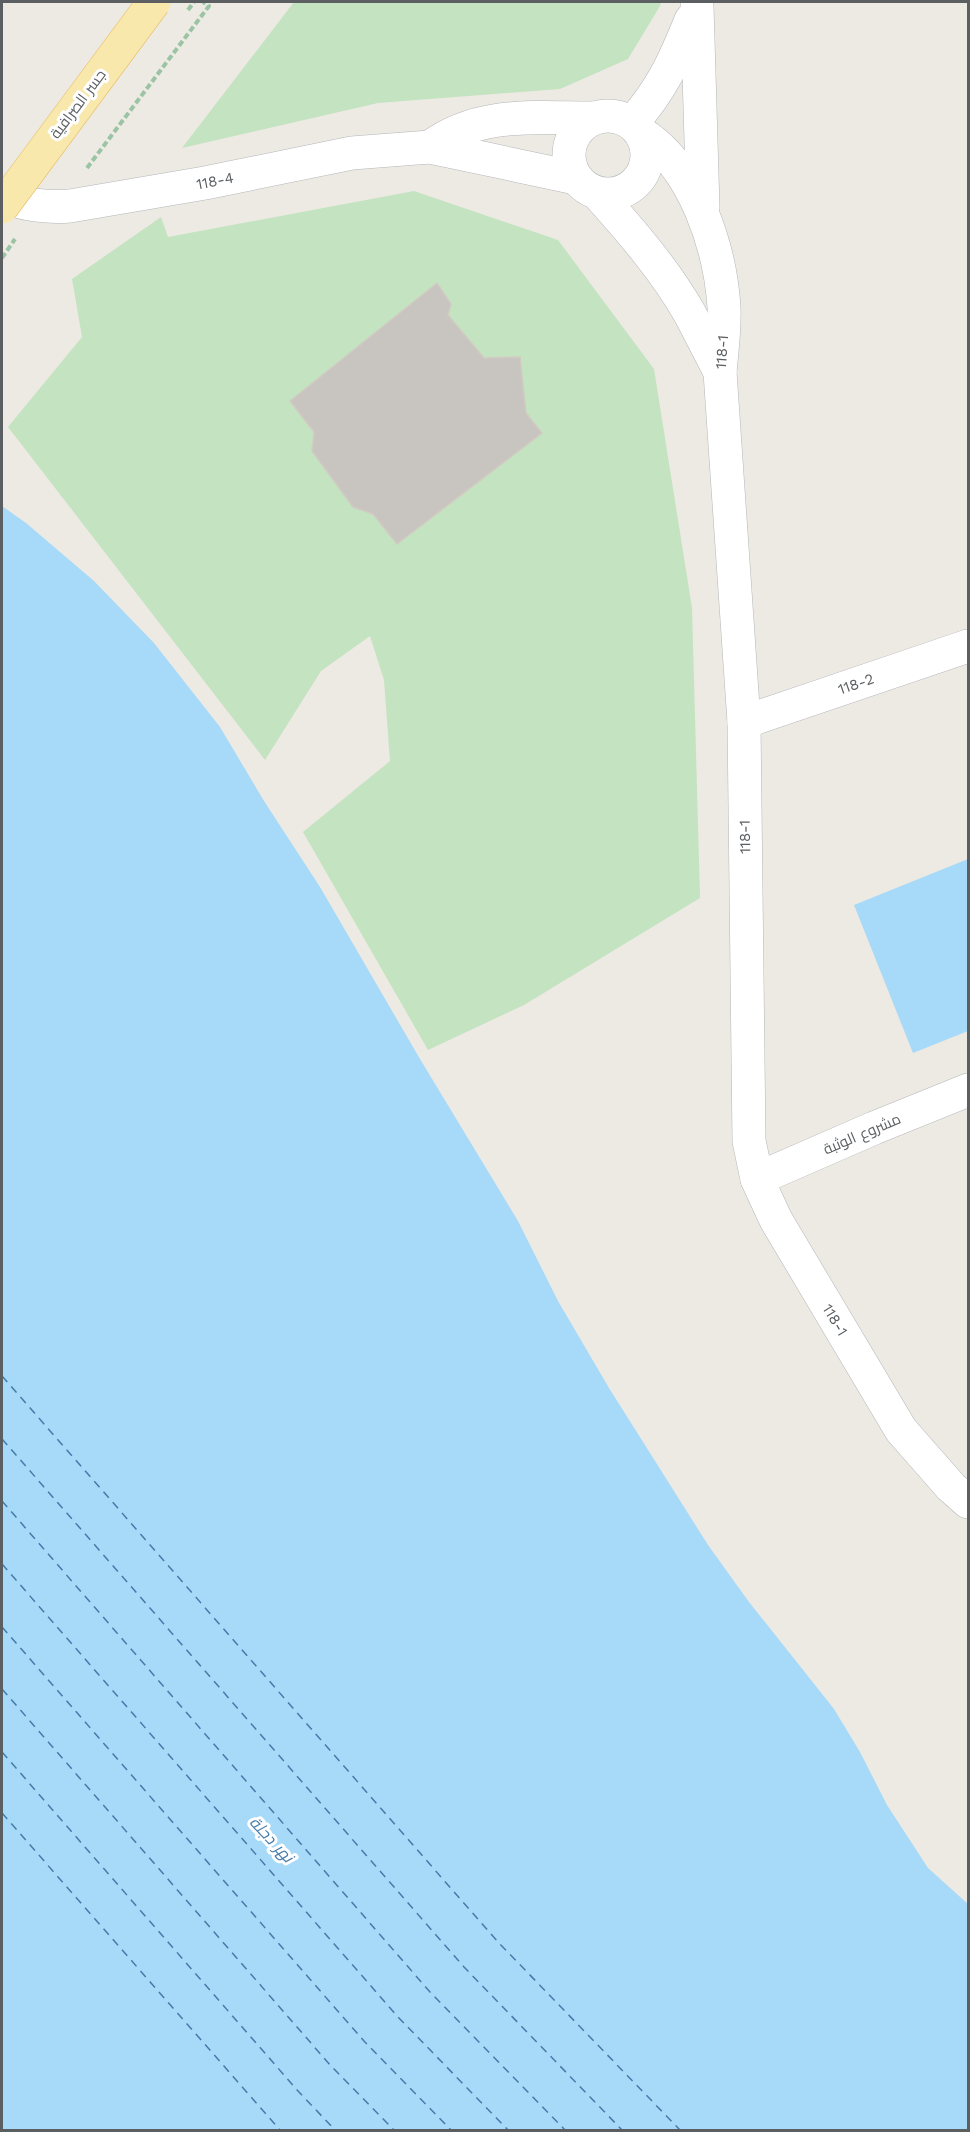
<svg xmlns="http://www.w3.org/2000/svg" width="970" height="2132" font-family="'Work Sans',Cairo,sans-serif">
<style>
.green{fill:#c3e3c1}
.water{fill:#a7d9f9}
.lines{fill:none;stroke-linecap:round;stroke-linejoin:round}
.ferry{stroke:#457ba9;stroke-width:1.5;stroke-dasharray:8 6;stroke-linecap:butt}
.building{fill:#c8c5c0;stroke:#d1cbc2;stroke-width:1.5}
.minor-casing{stroke:#b3b6b9;stroke-width:34}
.path{stroke:#9bc4a4;stroke-width:4;stroke-dasharray:6 3;stroke-linecap:butt}
.minor{stroke:#fff;stroke-width:33}
.major-bridge-casing{stroke:#e7bb61;stroke-width:34;stroke-linecap:butt}
.path-bridge{stroke:#9bc4a4;stroke-width:4;stroke-dasharray:6 3;stroke-linecap:butt}
.major-bridge{stroke:#f9e8ab;stroke-width:33}
.labels{text-anchor:middle;stroke-width:6;stroke-linejoin:round;paint-order:stroke}
.street-label{font-size:15px;fill:#5b5f62;stroke:#fff}
.water-label{font-size:16px;font-style:italic;fill:#457ba9;stroke:#fff}
</style>
<rect width="100%" height="100%" fill="#edeae3"/>
<g class="green">
<path d="M 294,2 L 661,2 L 660,6 L 628,59 L 560,89 L 378,103 L 182,148 Z"/>
<path d="M 414,191 L 558,240 L 654,369 L 692,608 L 700,898 L 524,1005 L 428,1050 L 303,832 L 390,761 L 384,680 L 370,636 L 321,671 L 265,760 L 8,427 L 82,337 L 72,279 L 161,217 L 168,237 Z"/>
</g>
<g class="water">
<path d="M 2,506 L 26,523 L 94,581 L 154,643 L 220,727 L 264,801 L 320,887 L 420,1059 L 518,1221 L 558,1301 L 609,1388 L 708,1545 L 749,1602 L 834,1709 L 860,1752 L 887,1805 L 928,1868 L 968,1904 L 968,2130 L 2,2130 Z"/>
<path d="M 968,859 L 968,1031 L 913,1053 L 854,905 Z"/>
</g>
<g class="lines">
<g class="ferry">
<path d="M 2,1376 L 498,1942 L 680,2130"/>
<path d="M 2,1439 L 464,1967 L 622,2130"/>
<path d="M 2,1501 L 430,1992 L 565,2130"/>
<path d="M 2,1564 L 398,2017 L 508,2130"/>
<path d="M 2,1627 L 364,2041 L 451,2130"/>
<path d="M 2,1689 L 331,2066 L 394,2130"/>
<path d="M 2,1752 L 298,2091 L 335,2130"/>
<path d="M 2,1813 L 280,2130"/>
</g>
</g>
<path class="building" d="M 437,283 L 451,304 L 448,315 L 484,358 L 520,357 L 526,413 L 542,433 L 397,544 L 373,514 L 353,507 L 312,451 L 314,432 L 290,401 Z"/>
<g class="lines">
<g class="minor-casing">
<g id="minor">
<path d="M 697,6 L 703,208"/>
<circle cx="608" cy="155" r="39"/>
<path d="M 632,123 C 662,89 674,62 691,20"/>
<path d="M 641,133 C 694,166 720,247 724,307 C 725,329 722,350 720,372 L 744,722 L 749,1141 L 757,1179 L 776,1220 L 901,1430 L 951,1487 L 968,1502"/>
<path d="M 430,147 C 478,111 535,118 592,118"/>
<path d="M 597,193 C 631,231 665,270 690,314 C 700,333 710,353 720,372"/>
<path d="M 2,195 C 21,205 49,208 70,206 L 205,183 L 352,153 L 430,147 L 576,178"/>
<path d="M 744,722 L 968,646"/>
<path d="M 757,1179 L 874,1128 L 968,1090"/>
</g>
</g>
<path class="path" d="M 87,168 L 209,6 L 203,2"/>
<use href="#minor" class="minor"/>
<g class="major-bridge-casing">
<path id="major-bridge" d="M 2,207 L 154,2"/>
</g>
<g class="path-bridge">
<path d="M 188,10 L 194,2"/>
<path d="M 2,258 L 15,239"/>
</g>
<use href="#major-bridge" class="major-bridge"/>
</g>
<g class="labels">
<g class="street-label">
<text transform="translate(78 104) rotate(-53)" y="5">جسر الصرافية</text>
<text transform="translate(215 181) rotate(-11)" y="5">118-4</text>
<text transform="translate(722 352) rotate(-86)" y="5">118-1</text>
<text transform="translate(856 684) rotate(-19)" y="5">118-2</text>
<text transform="translate(745 837) rotate(-91)" y="5">118-1</text>
<text transform="translate(862 1134) rotate(-23)" y="5">مشروع الوثبة</text>
<text transform="translate(835 1320) rotate(59)" y="5">118-1</text>
</g>
<g class="water-label">
<text transform="translate(272 1839) rotate(47)" y="6">نهر دجلة</text>
</g>
</g>
<rect width="970" height="2132" fill="none" stroke="#5b5f62" stroke-width="6"/>
</svg>
